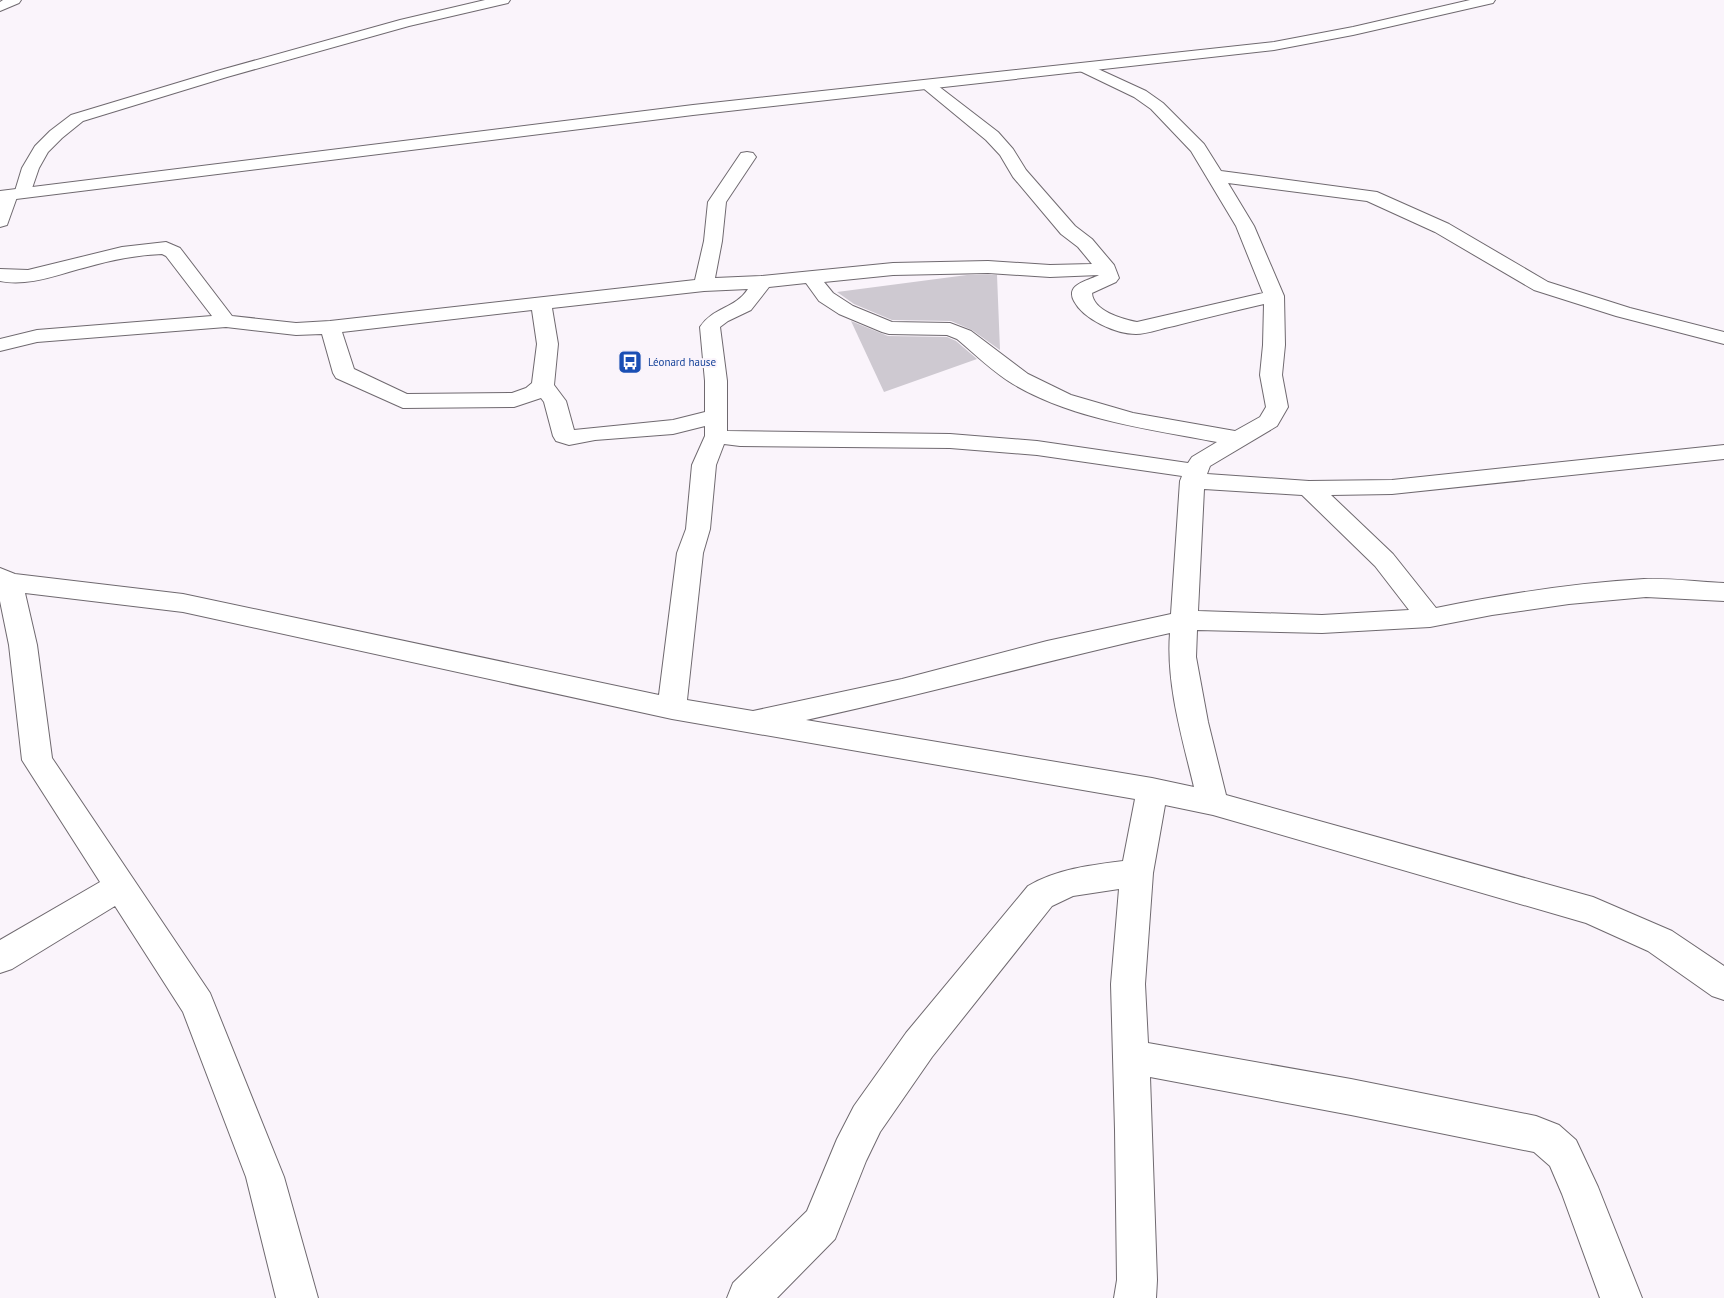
<svg xmlns="http://www.w3.org/2000/svg" width="1724" height="1298" font-family="'PT Sans',sans-serif">
<style>
.building{fill:#cec9d1}
.lines{fill:none;stroke-linecap:round;stroke-linejoin:round}
.minor-casing{stroke:#6f696f;stroke-width:2}
.tertiary-casing{stroke:#6f696f;stroke-width:2}
.minor{fill:#fff;fill-rule:evenodd}
.tertiary{fill:#fff;fill-rule:evenodd}
.labels{text-anchor:middle;stroke-width:4;stroke-linejoin:round;paint-order:stroke}
.far-transit-label{font-size:11px;fill:#164399;stroke:#faf4fb;text-anchor:start}
</style>
<rect width="100%" height="100%" fill="#faf4fb"/>
<g class="building">
<path d="M 967,275 L 997,275 L 1000,350 L 972,330 L 951,321 L 892,320 L 854,304 L 837,292 Z"/>
<path d="M 851,321 L 888,336 L 947,337 L 956,341 L 977,359 L 884,392 Z"/>
</g>
<g class="lines">
<g class="minor-casing">
<g id="minor">
<path d="M 3,0 L 21,0 L 19,3 L 0,11 L 0,2 Z"/>
<path d="M 485,0 L 510,0 L 508,3 L 409,26 L 227,77 L 83,121 L 62,138 L 48,152 L 39,168 L 29,197 L 17,197 L 7,225 L 0,227 L 0,195 L 3,191 L 15,191 L 22,168 L 35,146 L 50,131 L 71,115 L 217,71 L 400,20 Z"/>
<path d="M 1085,63 L 1146,91 L 1163,103 L 1204,144 L 1221,171 L 1377,192 L 1449,224 L 1548,282 L 1630,308 L 1724,332 L 1724,344 L 1616,316 L 1534,290 L 1435,232 L 1367,201 L 1228,183 L 1254,226 L 1284,296 L 1285,345 L 1282,375 L 1288,407 L 1277,426 L 1210,466 L 1207,474 L 1309,481 L 1392,480 L 1724,445 L 1724,459 L 1392,494 L 1331,495 L 1393,554 L 1436,608 C 1505,594 1574,583 1644,579 C 1670,578 1698,582 1724,583 L 1724,601 L 1646,597 L 1569,604 L 1492,615 L 1430,627 L 1322,633 L 1197,630 L 1196,657 L 1208,722 L 1226,795 L 1593,897 L 1672,931 L 1724,966 L 1724,1000 L 1712,996 L 1648,951 L 1586,923 L 1213,815 L 1165,805 L 1153,873 L 1145,984 L 1148,1043 L 1351,1079 L 1536,1116 L 1559,1125 L 1576,1140 L 1598,1187 L 1642,1298 L 1600,1298 L 1562,1194 L 1550,1166 L 1534,1152 L 1351,1115 L 1150,1077 L 1157,1280 L 1156,1298 L 1114,1298 L 1117,1280 L 1115,1130 L 1111,984 L 1119,889 L 1073,896 L 1052,906 L 932,1057 L 880,1132 L 866,1161 L 835,1239 L 777,1298 L 727,1298 L 733,1283 L 807,1211 L 837,1139 L 854,1106 L 906,1033 L 1028,886 C 1057,869 1091,865 1123,861 L 1135,799 L 672,719 L 183,612 L 25,593 L 37,645 L 52,758 L 210,993 L 284,1177 L 318,1298 L 276,1298 L 246,1177 L 183,1012 L 115,906 L 12,969 L 0,973 L 0,940 L 100,882 L 22,760 L 9,645 L 0,601 L 0,568 L 15,574 L 183,594 L 659,695 L 677,553 L 686,529 L 692,465 L 705,436 L 705,426 L 673,434 L 595,440 L 569,445 L 556,441 L 553,436 L 544,402 L 541,398 L 514,407 L 403,408 L 336,378 L 333,373 L 322,334 L 296,335 L 226,327 L 37,342 L 0,351 L 0,339 L 37,330 L 212,316 L 166,256 L 162,254 C 137,255 111,260 87,267 C 59,274 29,287 0,281 L 0,269 L 28,270 L 122,247 L 166,242 L 180,248 L 232,316 L 296,323 L 330,321 L 695,280 L 704,241 L 708,202 L 741,153 L 747,152 L 753,153 L 756,157 L 726,202 L 722,241 L 715,278 L 761,276 L 893,263 L 988,261 L 1050,265 L 1092,264 L 1078,247 L 1061,234 L 1013,177 L 1000,155 L 986,140 L 923,88 L 920,85 L 923,82 L 933,82 L 998,132 L 1013,149 L 1026,170 L 1075,226 L 1092,239 L 1114,265 L 1119,278 L 1116,282 L 1092,293 C 1093,311 1122,319 1137,322 L 1263,293 L 1236,226 L 1191,151 L 1151,109 L 1134,97 L 1080,71 L 1077,68 L 1080,65 ZM 988,273 L 1050,277 L 1099,275 C 1088,281 1065,284 1074,301 C 1083,319 1116,334 1136,334 C 1148,334 1162,328 1174,326 C 1204,318 1234,311 1264,304 L 1263,345 L 1260,375 L 1266,407 L 1260,417 L 1235,431 L 1133,413 L 1071,395 L 1028,374 L 971,331 L 950,323 L 892,322 L 853,306 L 833,293 L 824,282 L 893,275 ZM 806,283 L 819,301 L 839,314 L 882,332 L 889,334 L 947,335 L 957,339 C 975,354 993,372 1013,384 C 1074,420 1149,429 1217,442 L 1192,457 L 1188,463 L 1037,441 L 950,434 L 727,431 L 727,381 L 720,327 L 728,321 L 751,310 L 769,287 ZM 748,289 C 735,309 713,307 700,327 L 705,381 L 705,412 L 673,420 L 574,430 L 566,401 L 554,385 L 558,344 L 552,308 L 704,291 ZM 532,310 L 537,344 L 532,383 L 526,388 L 512,393 L 407,394 L 354,369 L 342,332 ZM 724,444 L 740,446 L 950,448 L 1037,455 L 1182,476 L 1180,481 L 1171,614 L 1047,641 L 902,679 L 753,711 L 687,700 L 703,553 L 710,529 L 716,465 ZM 1204,489 L 1302,495 L 1375,566 L 1409,610 L 1322,615 L 1198,611 ZM 1170,633 C 1166,684 1182,737 1194,787 L 1152,778 L 806,720 C 928,694 1048,660 1170,633 Z"/>
</g>
</g>
<g class="tertiary-casing">
<path id="tertiary" d="M 1470,0 L 1495,0 L 1493,3 L 1353,35 L 1274,50 L 693,115 L 0,201 L 0,191 L 693,105 L 1274,42 L 1353,27 Z"/>
</g>
<use href="#minor" class="minor"/>
<use href="#tertiary" class="tertiary"/>
</g>
<defs>
<g id="bus-square" transform="scale(1.25)"><rect x="-9" y="-9" width="18" height="18" rx="4" fill="#1a4fb4" stroke="#faf4fb"/><path d="M-5-6H5V4H4V6H2V4H-2V6H-4V4H-5ZM-3.5-4V0h7V-4ZM-3.5 1.2v1.5H-2V1.2ZM2 1.2v1.5H3.5V1.2Z" fill="#fff"/></g>
</defs>
<g fill-rule="evenodd">
<use href="#bus-square" x="630" y="362"/>
</g>
<g class="labels">
<g class="far-transit-label">
<text x="648" y="366">Léonard hause</text>
</g>
</g>
</svg>
